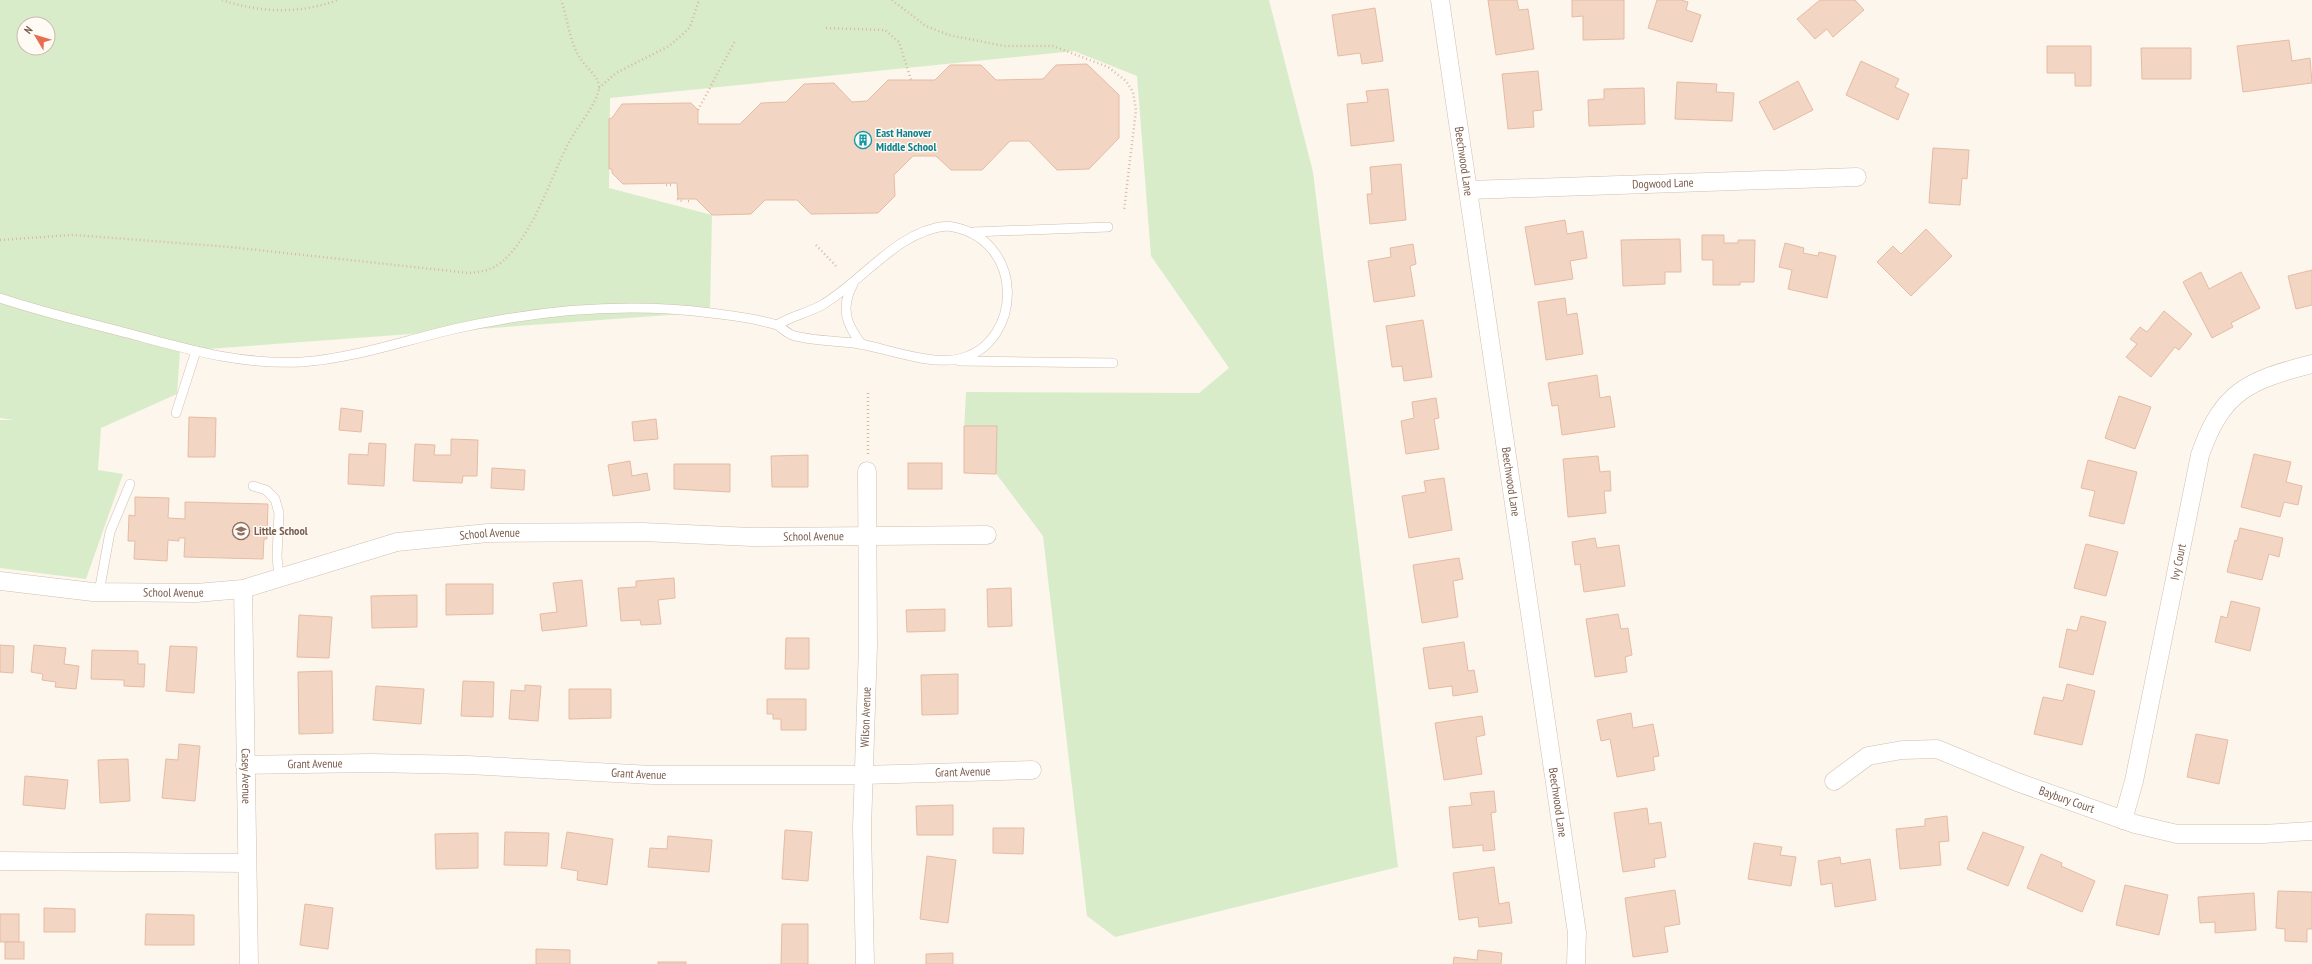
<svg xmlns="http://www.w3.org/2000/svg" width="2312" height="964" font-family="'PT Sans Narrow',sans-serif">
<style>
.green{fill:#d8ecc9;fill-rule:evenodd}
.building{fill:#f3d5c3;stroke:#e6bba3}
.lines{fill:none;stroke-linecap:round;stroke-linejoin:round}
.service-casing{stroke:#d1beb0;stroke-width:10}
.minor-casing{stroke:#d1beb0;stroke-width:19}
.path{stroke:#d9b8a5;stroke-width:2.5;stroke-dasharray:1 3;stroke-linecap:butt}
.service{stroke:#fff;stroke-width:9}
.minor{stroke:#fff;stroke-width:18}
.labels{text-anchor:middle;stroke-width:3;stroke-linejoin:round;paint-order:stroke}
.culture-label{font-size:12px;font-weight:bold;fill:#0d838f;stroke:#fffaf3;text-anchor:start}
.street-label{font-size:12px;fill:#7a5c4d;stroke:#fffaf3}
.education-label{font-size:12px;font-weight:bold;fill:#785e54;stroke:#fffaf3;text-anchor:start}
</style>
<rect width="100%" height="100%" fill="#fdf6ec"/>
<path class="green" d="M 0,0 L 1269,0 L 1313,172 L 1398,867 L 1115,937 L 1087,916 L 1043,536 L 964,431 L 966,392 L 1199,393 L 1229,368 L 1151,256 L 1137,76 L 1074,51 L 610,98 L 609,188 L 712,215 L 710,312 L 180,351 L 177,394 L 101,428 L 98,470 L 123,474 L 86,579 L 0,568 L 0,420 L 14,420 L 0,418 ZM 24,24 L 48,24 L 48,48 L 24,48 Z"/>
<g class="building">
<path d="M 1488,0 L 1517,0 L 1519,10 L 1528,9 L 1534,49 L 1496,55 Z"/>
<path d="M 1572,0 L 1624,0 L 1624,39 L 1583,40 L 1583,16 L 1572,17 Z"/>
<path d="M 1657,0 L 1681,0 L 1688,2 L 1686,10 L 1701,15 L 1692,42 L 1648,28 Z"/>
<path d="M 1820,0 L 1855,0 L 1864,10 L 1833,37 L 1827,29 L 1815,39 L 1797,19 Z"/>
<path d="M 1375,8 L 1383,61 L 1362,64 L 1360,53 L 1338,56 L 1332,15 Z"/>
<path d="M 2289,40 L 2292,61 L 2310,58 L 2312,83 L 2243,92 L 2237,46 Z"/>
<path d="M 2047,46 L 2091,46 L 2091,86 L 2075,86 L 2075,73 L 2047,73 Z"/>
<path d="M 2141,48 L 2191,48 L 2191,79 L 2142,79 Z"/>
<path d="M 1861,61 L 1899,79 L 1895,87 L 1909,94 L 1898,120 L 1846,95 Z"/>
<path d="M 1087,64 L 1119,95 L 1119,138 L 1089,169 L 1057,170 L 1029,141 L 1010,141 L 982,170 L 951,170 L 936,156 L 913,156 L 894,175 L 895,196 L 878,213 L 811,214 L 797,200 L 765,200 L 751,214 L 716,215 L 712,215 L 696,199 L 678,199 L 677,183 L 623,184 L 612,173 L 612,169 L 609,169 L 609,119 L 612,118 L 622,104 L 691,103 L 698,110 L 698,124 L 740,124 L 761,103 L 786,102 L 804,84 L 834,83 L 852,102 L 867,101 L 888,80 L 935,80 L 950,65 L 981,65 L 996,80 L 1043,79 L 1056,65 Z"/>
<path d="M 1538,71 L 1542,110 L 1533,111 L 1534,127 L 1508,129 L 1502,74 Z"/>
<path d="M 1798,81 L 1813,110 L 1774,130 L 1759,102 Z"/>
<path d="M 1677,82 L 1717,84 L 1716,92 L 1734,93 L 1732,121 L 1675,119 Z"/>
<path d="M 1644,88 L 1645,124 L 1589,126 L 1588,100 L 1604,99 L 1604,89 Z"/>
<path d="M 1388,89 L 1394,141 L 1351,146 L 1347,104 L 1368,102 L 1366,91 Z"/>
<path d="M 1933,148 L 1969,150 L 1967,179 L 1962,178 L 1960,205 L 1929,203 Z"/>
<path d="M 1401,164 L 1406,220 L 1370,224 L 1367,194 L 1372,194 L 1370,167 Z"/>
<path d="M 1565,220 L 1567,234 L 1583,231 L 1587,258 L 1570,261 L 1573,279 L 1535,285 L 1525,227 Z"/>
<path d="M 1926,229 L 1952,256 L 1911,296 L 1877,262 L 1893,246 L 1901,254 Z"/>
<path d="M 1702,235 L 1724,235 L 1724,243 L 1738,243 L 1738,240 L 1755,240 L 1754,282 L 1740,282 L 1740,285 L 1713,285 L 1713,260 L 1702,260 Z"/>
<path d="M 1680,239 L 1681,272 L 1665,272 L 1665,284 L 1623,286 L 1621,240 Z"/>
<path d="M 1785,243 L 1804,248 L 1803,253 L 1818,256 L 1819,252 L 1836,256 L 1827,298 L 1788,289 L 1792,270 L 1779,267 Z"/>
<path d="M 1413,244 L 1416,264 L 1410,266 L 1415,296 L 1374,302 L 1368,261 L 1391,257 L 1390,248 Z"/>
<path d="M 2312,270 L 2312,305 L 2296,309 L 2288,276 Z"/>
<path d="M 2201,272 L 2209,289 L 2241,272 L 2260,308 L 2231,323 L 2233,327 L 2212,338 L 2183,282 Z"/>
<path d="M 1565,298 L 1567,315 L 1577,313 L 1583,354 L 1546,360 L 1538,302 Z"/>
<path d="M 2164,311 L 2192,334 L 2179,350 L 2175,347 L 2151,377 L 2126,357 L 2137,344 L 2130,339 L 2140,327 L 2147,332 Z"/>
<path d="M 1423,320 L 1432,377 L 1404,381 L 1402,366 L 1392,367 L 1386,326 Z"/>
<path d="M 1597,375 L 1600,398 L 1610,396 L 1615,427 L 1562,435 L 1558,405 L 1552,406 L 1548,383 Z"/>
<path d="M 2119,396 L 2151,407 L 2135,449 L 2105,438 Z"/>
<path d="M 1436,398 L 1439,418 L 1434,419 L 1439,449 L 1406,454 L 1401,421 L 1414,418 L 1412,402 Z"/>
<path d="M 341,408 L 363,411 L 361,432 L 339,430 Z"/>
<path d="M 189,417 L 216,418 L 215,457 L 188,457 Z"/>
<path d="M 656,419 L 658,439 L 634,441 L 632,422 Z"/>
<path d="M 964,426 L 997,426 L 996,474 L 964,473 Z"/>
<path d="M 451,439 L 478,440 L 477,476 L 463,476 L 462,483 L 413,481 L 415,444 L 435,445 L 434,455 L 451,455 Z"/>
<path d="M 369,443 L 386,444 L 384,486 L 348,484 L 349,454 L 368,455 Z"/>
<path d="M 2254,454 L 2291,462 L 2286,482 L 2302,486 L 2298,505 L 2284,502 L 2280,517 L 2241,507 Z"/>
<path d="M 808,455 L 808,487 L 772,487 L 771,456 Z"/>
<path d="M 1598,456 L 1600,472 L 1610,471 L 1611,491 L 1604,491 L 1606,513 L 1568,517 L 1563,459 Z"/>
<path d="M 2088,460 L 2137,472 L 2124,524 L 2089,516 L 2095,491 L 2081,488 Z"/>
<path d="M 630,461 L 632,476 L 647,473 L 650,490 L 613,496 L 608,465 Z"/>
<rect x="908" y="463" width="34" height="26"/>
<path d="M 674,464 L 730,464 L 730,492 L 674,489 Z"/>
<path d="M 492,468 L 525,470 L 524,490 L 491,488 Z"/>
<path d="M 1444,478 L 1452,530 L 1409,538 L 1402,496 L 1426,492 L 1424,481 Z"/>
<path d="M 135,497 L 169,498 L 168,518 L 185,519 L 185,502 L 268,504 L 267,539 L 264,539 L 263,559 L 184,557 L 185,538 L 179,538 L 179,541 L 168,540 L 167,561 L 134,559 L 135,541 L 128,541 L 129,515 L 135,516 Z"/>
<path d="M 2240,528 L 2283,538 L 2279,557 L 2269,554 L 2262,580 L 2227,572 L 2235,540 L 2237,541 Z"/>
<path d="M 1595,538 L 1597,548 L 1619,545 L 1625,586 L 1584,592 L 1580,564 L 1575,565 L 1572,542 Z"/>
<path d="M 2086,544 L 2118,552 L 2106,596 L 2074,588 Z"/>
<path d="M 1459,558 L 1463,579 L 1453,581 L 1458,617 L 1422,623 L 1413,565 Z"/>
<path d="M 674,578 L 675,598 L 658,600 L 661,624 L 641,625 L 640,620 L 621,621 L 618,588 L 636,587 L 636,581 Z"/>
<path d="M 582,580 L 587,626 L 542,631 L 540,614 L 557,612 L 553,583 Z"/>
<path d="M 446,584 L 493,584 L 493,614 L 446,615 Z"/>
<path d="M 1011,588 L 1012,626 L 988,627 L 987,589 Z"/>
<path d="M 417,595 L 417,627 L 372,628 L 371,596 Z"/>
<path d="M 2231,601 L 2260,608 L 2250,651 L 2215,642 L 2221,616 L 2227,618 Z"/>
<path d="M 945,609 L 945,631 L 907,632 L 906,610 Z"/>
<path d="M 1618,614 L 1621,629 L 1628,628 L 1632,655 L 1625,657 L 1627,672 L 1595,677 L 1586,619 Z"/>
<path d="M 299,615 L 332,617 L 329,658 L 297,657 Z"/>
<path d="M 2081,616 L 2106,622 L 2093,675 L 2059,667 L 2067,629 L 2077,631 Z"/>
<path d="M 786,638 L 809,638 L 809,669 L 785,669 Z"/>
<path d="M 1464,642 L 1468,671 L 1474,670 L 1478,692 L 1453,696 L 1452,686 L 1429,689 L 1423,648 Z"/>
<path d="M 0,645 L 14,646 L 13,673 L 0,672 Z"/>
<path d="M 34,645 L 66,648 L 64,664 L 79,666 L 76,689 L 55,687 L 56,682 L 42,680 L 43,674 L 31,672 Z"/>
<path d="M 170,646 L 197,647 L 194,693 L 166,691 Z"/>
<path d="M 92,650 L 138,651 L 138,664 L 145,664 L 144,687 L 124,686 L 124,680 L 91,679 Z"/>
<path d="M 332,671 L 333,733 L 299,734 L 298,672 Z"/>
<path d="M 958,674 L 958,714 L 922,715 L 921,675 Z"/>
<path d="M 463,681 L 494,682 L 493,717 L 461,716 Z"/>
<path d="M 2067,684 L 2095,691 L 2082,745 L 2034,734 L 2043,697 L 2063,701 Z"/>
<path d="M 525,685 L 541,686 L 538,721 L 509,719 L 511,690 L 525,691 Z"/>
<path d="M 376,686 L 424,689 L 421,724 L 373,720 Z"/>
<path d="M 569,689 L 611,689 L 611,718 L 569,719 Z"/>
<path d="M 767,699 L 806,699 L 806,730 L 781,730 L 781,719 L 773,719 L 773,714 L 767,714 Z"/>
<path d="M 1631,713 L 1633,728 L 1653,724 L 1659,756 L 1653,757 L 1655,770 L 1617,777 L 1610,739 L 1601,741 L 1597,720 Z"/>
<path d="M 1482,716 L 1485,735 L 1476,737 L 1482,774 L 1444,780 L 1435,723 Z"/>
<path d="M 2196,734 L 2228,740 L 2219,784 L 2187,777 Z"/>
<path d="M 179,744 L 200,746 L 195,801 L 162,798 L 166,759 L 178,760 Z"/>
<path d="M 128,759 L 130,801 L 100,803 L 98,760 Z"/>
<path d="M 25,776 L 68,780 L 65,809 L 23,805 Z"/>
<path d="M 1494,791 L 1496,812 L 1491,813 L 1495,850 L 1483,851 L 1483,845 L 1453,848 L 1449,807 L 1472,805 L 1470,793 Z"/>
<path d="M 953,805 L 953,835 L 917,835 L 916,806 Z"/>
<path d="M 1647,808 L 1649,824 L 1661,822 L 1666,857 L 1654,859 L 1655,867 L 1623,872 L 1614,813 Z"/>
<path d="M 1947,816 L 1949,841 L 1939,842 L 1941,865 L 1900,869 L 1896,829 L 1925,826 L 1925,819 Z"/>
<path d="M 993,828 L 1024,828 L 1023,854 L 993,853 Z"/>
<path d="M 785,830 L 812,832 L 808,881 L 782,879 Z"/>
<path d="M 505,832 L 549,833 L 547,866 L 504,865 Z"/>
<path d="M 567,832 L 613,839 L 607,885 L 577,880 L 578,871 L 561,868 Z"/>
<path d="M 1983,832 L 2024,847 L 2008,886 L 1967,869 Z"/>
<path d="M 478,833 L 478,868 L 436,869 L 435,834 Z"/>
<path d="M 668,836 L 712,840 L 709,872 L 648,867 L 650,848 L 667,849 Z"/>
<path d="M 1754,843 L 1782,847 L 1780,855 L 1796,857 L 1791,886 L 1748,879 Z"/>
<path d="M 2041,854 L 2062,863 L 2061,866 L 2095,881 L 2082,912 L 2027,888 Z"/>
<path d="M 927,856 L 956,860 L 948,923 L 920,919 Z"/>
<path d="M 1840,857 L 1841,864 L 1870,859 L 1876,900 L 1835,907 L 1832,883 L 1821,885 L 1818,861 Z"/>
<path d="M 1494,867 L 1499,904 L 1509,902 L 1512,923 L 1479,927 L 1478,917 L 1459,920 L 1453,873 Z"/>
<path d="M 2125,885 L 2168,895 L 2159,935 L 2116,925 Z"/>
<path d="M 1675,890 L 1680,924 L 1664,927 L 1668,952 L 1633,957 L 1625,898 Z"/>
<path d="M 2278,891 L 2312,892 L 2312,929 L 2307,929 L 2307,942 L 2285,941 L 2285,929 L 2276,928 Z"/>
<path d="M 2254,893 L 2256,930 L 2215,933 L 2215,922 L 2200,923 L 2198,897 Z"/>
<path d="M 305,904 L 333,908 L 328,949 L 300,945 Z"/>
<path d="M 44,908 L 75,909 L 75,932 L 44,932 Z"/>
<rect x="0" y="914" width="19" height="28"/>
<path d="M 146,914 L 194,915 L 194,945 L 145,945 Z"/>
<path d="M 782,924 L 808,924 L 808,964 L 781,964 Z"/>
<rect x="5" y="942" width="19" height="17"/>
<path d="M 536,949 L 570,950 L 570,964 L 536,964 Z"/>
<path d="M 1478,950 L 1502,953 L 1501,964 L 1453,964 L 1454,957 L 1477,960 Z"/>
<path d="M 953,953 L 953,964 L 926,964 L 926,954 Z"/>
<rect x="658" y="962" width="28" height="2"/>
</g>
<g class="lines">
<g class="service-casing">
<g id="service">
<path d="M 947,226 C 1027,236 1024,344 959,359 C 931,365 890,350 861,344 C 842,341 809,341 792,335 C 787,333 782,328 777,325 C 791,316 808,313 822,305 C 863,281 898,230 947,226 Z"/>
<path d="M 973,232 L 1108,227"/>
<path d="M 853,284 C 840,308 846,324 862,345"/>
<path d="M 0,298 C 42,312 84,322 127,333 C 187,349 239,365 302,362 C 351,359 406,340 454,329 C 538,310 625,302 711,313 C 734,316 755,318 777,325"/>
<path d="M 959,361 L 1113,363"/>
<path d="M 176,413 L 196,351"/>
<path d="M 253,486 L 266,490 L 275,499 L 279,513 L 277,556 L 279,578"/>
<path d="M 99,592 L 110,532 L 130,484"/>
</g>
</g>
<g class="minor-casing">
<g id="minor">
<path id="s1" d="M 1440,0 L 1577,933 L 1576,964"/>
<path id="s2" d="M 1469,190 L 1857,177"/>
<path id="s3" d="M 0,581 L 93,592 L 196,593 L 243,589 L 397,542 L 488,533 L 643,532 L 751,537 L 987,535"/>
<path id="s4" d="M 243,589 L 249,964"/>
<path id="s5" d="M 245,765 L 371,763 L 468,765 L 652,775 L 863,775 L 1032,770"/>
<path id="s6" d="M 1834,781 L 1868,756 L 1902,750 L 1937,749 L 2017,782 L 2135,824 L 2177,834 L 2263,834 L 2312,831"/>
<path id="s7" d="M 2123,820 L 2134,781 L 2200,455 C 2222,391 2249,380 2312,364"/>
<path d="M 0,861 L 246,863"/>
<path id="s8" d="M 865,964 L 862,828 L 868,646 L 867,471"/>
</g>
</g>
<g class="path">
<path d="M 222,0 C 260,13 300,14 338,0"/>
<path d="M 892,0 L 926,26 L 949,35 L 1004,46 L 1053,46 L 1108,67 L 1126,81 L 1133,92 L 1136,110 L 1124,210"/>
<path d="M 826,28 L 885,30 L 899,42 L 911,80"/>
<path d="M 599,88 L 616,73 L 669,46 L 683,34 L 690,27 L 699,0"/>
<path d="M 698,110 L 735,41"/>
<path d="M 666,185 L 671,185"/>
<path d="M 677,199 L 682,201"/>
<path d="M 688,201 L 691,201"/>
<path d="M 0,240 L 72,235 L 101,237 L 230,247 L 469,273 C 481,272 493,270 503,261 C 534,233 550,179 569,142 C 577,127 597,104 599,88 C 600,77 585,67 580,58 C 569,41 568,19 561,0"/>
<path d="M 816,245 L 837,267"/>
<path d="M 868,454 L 868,393"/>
</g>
<use href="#service" class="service"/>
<use href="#minor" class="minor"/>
</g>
<defs>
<g id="building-ring" transform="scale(0.9)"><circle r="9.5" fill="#fffaf3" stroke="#0f9aa8" stroke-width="1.5"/><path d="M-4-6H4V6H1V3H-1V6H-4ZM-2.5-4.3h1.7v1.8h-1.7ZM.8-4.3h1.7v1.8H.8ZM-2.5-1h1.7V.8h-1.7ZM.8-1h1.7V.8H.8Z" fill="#0f9aa8"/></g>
<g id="school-ring" transform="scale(0.9)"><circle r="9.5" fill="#fffaf3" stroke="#8d6e63" stroke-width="1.5"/><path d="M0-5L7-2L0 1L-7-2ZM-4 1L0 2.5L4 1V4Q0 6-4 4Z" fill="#8d6e63"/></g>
</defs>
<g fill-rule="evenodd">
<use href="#building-ring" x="863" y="140"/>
<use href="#school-ring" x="241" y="531"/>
</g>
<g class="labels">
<g class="culture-label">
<text x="876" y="137">East Hanover<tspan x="876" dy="14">Middle School</tspan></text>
</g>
<g class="street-label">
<text dy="4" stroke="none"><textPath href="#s1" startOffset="163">Beechwood Lane</textPath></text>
<text dy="4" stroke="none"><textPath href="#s2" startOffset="194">Dogwood Lane</textPath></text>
<text dy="4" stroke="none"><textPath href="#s1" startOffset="487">Beechwood Lane</textPath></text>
<text dy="4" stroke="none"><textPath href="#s3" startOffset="498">School Avenue</textPath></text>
<text dy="4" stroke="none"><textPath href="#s3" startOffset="822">School Avenue</textPath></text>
<text dy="4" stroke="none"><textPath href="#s7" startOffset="264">Ivy Court</textPath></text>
<text dy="4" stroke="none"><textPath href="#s3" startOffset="174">School Avenue</textPath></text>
<text dy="4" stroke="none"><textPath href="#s8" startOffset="247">Wilson Avenue</textPath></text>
<text dy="4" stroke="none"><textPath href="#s5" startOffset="70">Grant Avenue</textPath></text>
<text dy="4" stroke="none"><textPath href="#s5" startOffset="718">Grant Avenue</textPath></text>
<text dy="4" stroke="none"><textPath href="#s5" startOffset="394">Grant Avenue</textPath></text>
<text dy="4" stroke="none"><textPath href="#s4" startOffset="187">Casey Avenue</textPath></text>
<text dy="4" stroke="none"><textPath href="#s6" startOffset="251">Baybury Court</textPath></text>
<text dy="4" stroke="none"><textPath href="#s1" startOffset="811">Beechwood Lane</textPath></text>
</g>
<g class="education-label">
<text x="254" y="535">Little School</text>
</g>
</g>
<g transform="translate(36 36) rotate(308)"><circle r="19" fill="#fffaf3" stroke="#cabbb1"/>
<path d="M0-3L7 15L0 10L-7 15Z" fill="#e76f51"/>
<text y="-6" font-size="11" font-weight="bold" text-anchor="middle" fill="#7a5c4d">N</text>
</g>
</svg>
